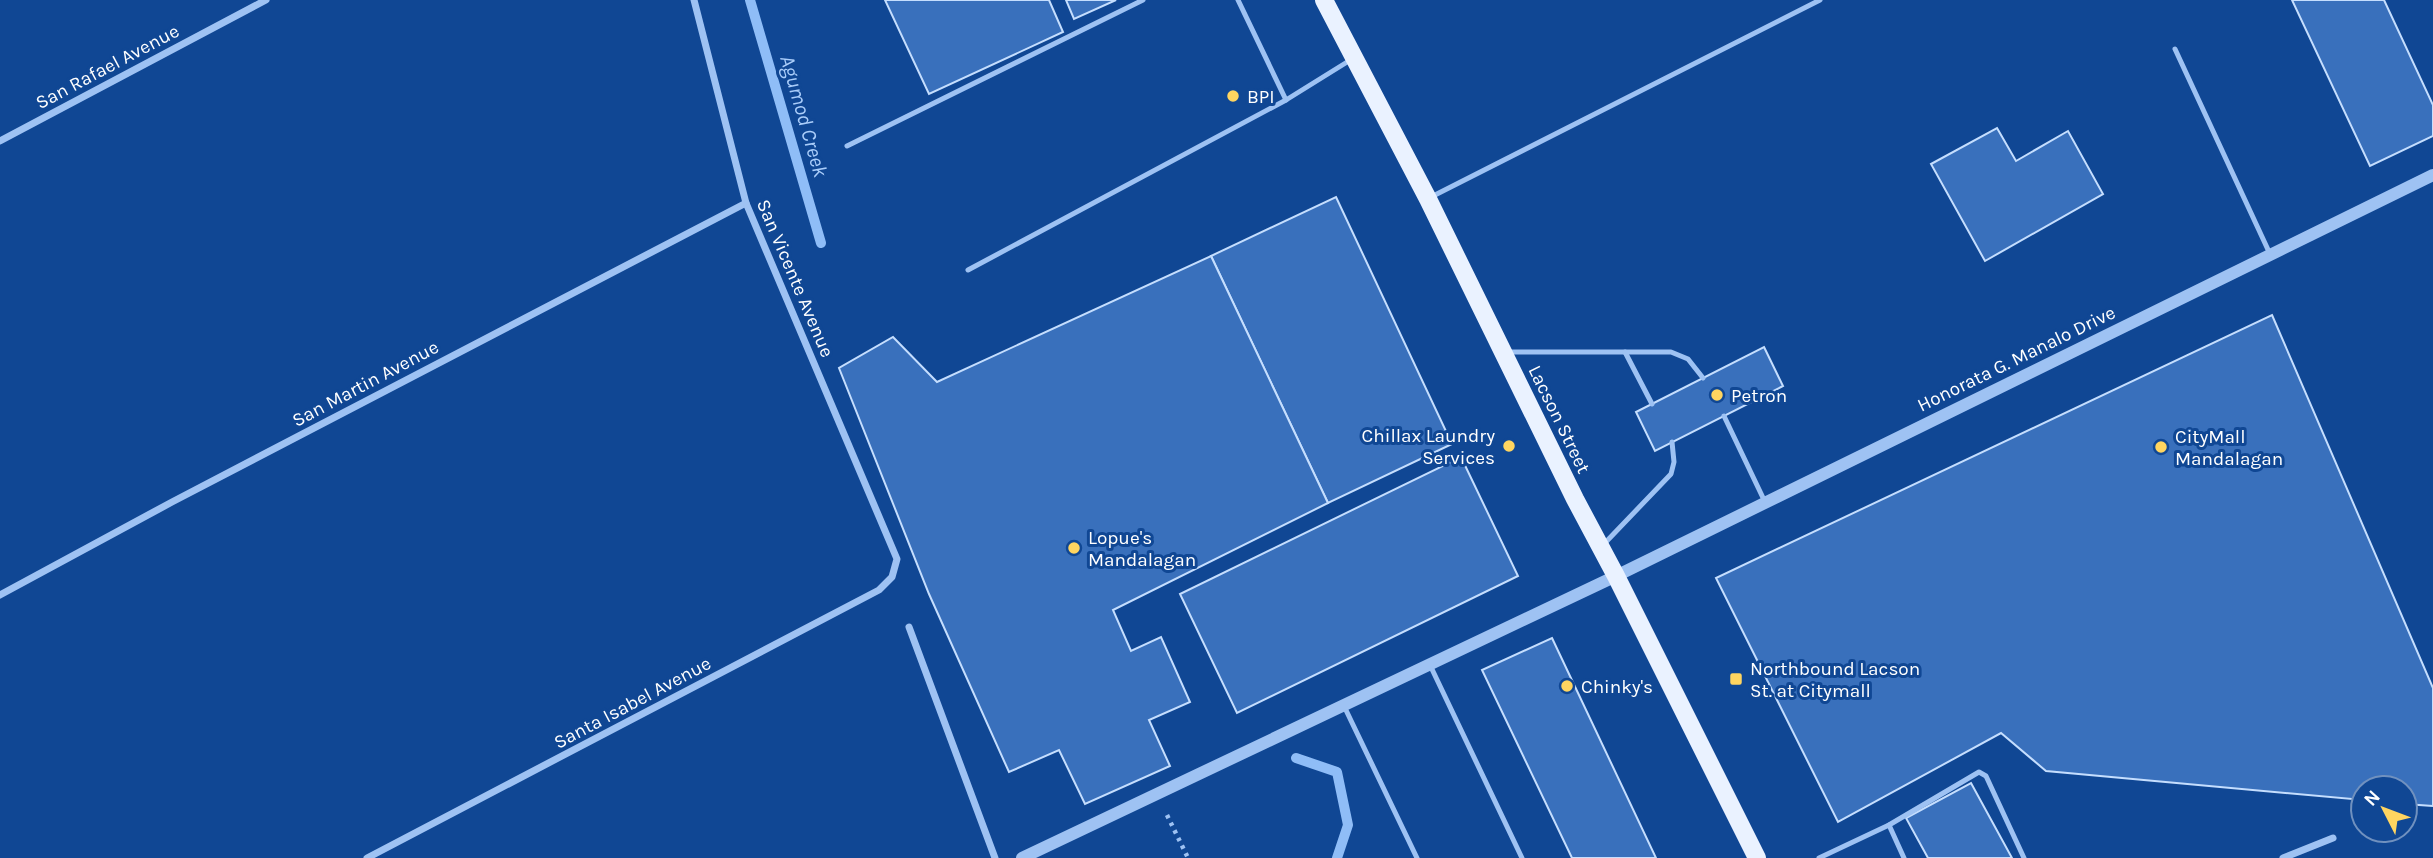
<svg xmlns="http://www.w3.org/2000/svg" width="2433" height="858" font-family="Karla,sans-serif">
<style>
.lines{fill:none;stroke-linecap:round;stroke-linejoin:round}
.stream{stroke:#8fbdf7;stroke-width:10}
.building{fill:#3970bc;stroke:#c5defe;stroke-width:2}
.path{stroke:#9ec2f3;stroke-width:4.5;stroke-dasharray:3.5 5;stroke-linecap:butt}
.service{stroke:#9ec2f3;stroke-width:5}
.minor{stroke:#9ec2f3;stroke-width:7}
.tertiary{stroke:#9ec2f3;stroke-width:12}
.primary{stroke:#eaf2ff;stroke-width:18}
.poi-dot{fill:#ffd560;stroke:#104794;stroke-width:2.5}
.labels{text-anchor:middle;stroke-width:6;stroke-linejoin:round;paint-order:stroke}
.street-label{font-size:19px;fill:#fff;stroke:#104794}
.poi-label{font-size:19px;fill:#fff;stroke:#104794;text-anchor:start}
.water-label{font-size:21px;font-style:italic;fill:#aacdfa;stroke:#104794}
</style>
<rect width="100%" height="100%" fill="#104794"/>
<g class="lines">
<g class="stream">
<path d="M 750,0 L 821,243"/>
<path d="M 1296,758 L 1337,772 L 1348,825 L 1337,858"/>
</g>
</g>
<g class="building">
<path d="M 885,0 L 1049,0 L 1063,32 L 929,94 Z"/>
<path d="M 1066,0 L 1116,0 L 1074,19 Z"/>
<path d="M 2292,0 L 2384,0 L 2433,105 L 2433,136 L 2370,166 Z"/>
<path d="M 1997,128 L 2016,161 L 2068,131 L 2103,194 L 1985,261 L 1931,164 Z"/>
<path d="M 1336,197 L 1452,444 L 1328,503 L 1211,256 Z"/>
<path d="M 1211,256 L 1328,503 L 1113,610 L 1131,651 L 1161,637 L 1190,702 L 1149,720 L 1170,766 L 1085,804 L 1059,750 L 1009,772 L 929,594 L 839,368 L 893,337 L 937,382 Z"/>
<path d="M 2272,315 L 2433,688 L 2433,806 L 2405,804 L 2405,788 L 2363,788 L 2363,800 L 2046,771 L 2001,733 L 1838,822 L 1716,578 Z"/>
<path d="M 1764,347 L 1783,386 L 1655,451 L 1636,412 Z"/>
<path d="M 1461,457 L 1518,576 L 1237,713 L 1180,594 Z"/>
<path d="M 1552,638 L 1656,858 L 1572,858 L 1482,670 Z"/>
<path d="M 1971,783 L 2012,858 L 1928,858 L 1906,818 Z"/>
</g>
<g class="lines">
<path class="path" d="M 1167,815 L 1188,858"/>
<g class="service">
<path d="M 1238,0 L 1286,100"/>
<path d="M 2175,49 L 2270,254"/>
<path d="M 847,146 L 1143,0"/>
<path d="M 1431,197 L 1820,0"/>
<path d="M 968,270 L 1286,100 L 1352,59"/>
<path d="M 1508,352 L 1671,352 L 1688,359 L 1703,378"/>
<path d="M 1625,352 L 1652,404"/>
<path d="M 1724,416 L 1765,502"/>
<path d="M 1603,545 L 1671,474 L 1674,462 L 1672,442"/>
<path d="M 1430,665 L 1522,858"/>
<path d="M 1344,706 L 1417,858"/>
<path d="M 1889,825 L 1904,858"/>
<path d="M 1819,858 L 1889,825 L 1979,772 L 1986,776 L 2024,858"/>
</g>
<g class="minor">
<path d="M 0,141 L 266,0"/>
<path d="M 0,595 L 172,502 L 746,203"/>
<path d="M 909,627 L 995,858"/>
<path d="M 367,858 L 879,590 L 892,577 L 897,559 L 746,203 L 694,0"/>
<path d="M 2283,858 L 2333,838"/>
</g>
<path class="tertiary" d="M 1022,858 L 1616,576 L 2433,175"/>
<path class="primary" d="M 1324,0 L 1428,199 L 1575,499 L 1616,576 L 1757,858"/>
</g>
<g class="poi-dot">
<circle cx="1233" cy="96" r="7"/>
<circle cx="1717" cy="395" r="7"/>
<circle cx="1509" cy="446" r="7"/>
<circle cx="2161" cy="447" r="7"/>
<circle cx="1074" cy="548" r="7"/>
<rect x="1729" y="672" width="14" height="14" rx="3.5"/>
<circle cx="1567" cy="686" r="7"/>
</g>
<g class="labels">
<g class="street-label">
<text transform="translate(107 66) rotate(-28)" y="7">San Rafael Avenue</text>
<text transform="translate(796 278) rotate(67)" y="7">San Vicente Avenue</text>
<text transform="translate(2016 358) rotate(-26)" y="7">Honorata G. Manalo Drive</text>
<text transform="translate(365 383) rotate(-28)" y="7">San Martin Avenue</text>
<text transform="translate(1560 419) rotate(64)" y="7">Lacson Street</text>
<text transform="translate(632 702) rotate(-28)" y="7">Santa Isabel Avenue</text>
</g>
<g class="poi-label">
<text x="1247" y="103">BPI</text>
<text x="1731" y="402">Petron</text>
<text x="1495" y="442" text-anchor="end">Chillax Laundry<tspan x="1495" dy="22">Services</tspan></text>
<text x="2175" y="443">CityMall<tspan x="2175" dy="22">Mandalagan</tspan></text>
<text x="1088" y="544">Lopue's<tspan x="1088" dy="22">Mandalagan</tspan></text>
<text x="1750" y="675">Northbound Lacson<tspan x="1750" dy="22">St. at Citymall</tspan></text>
<text x="1581" y="693">Chinky's</text>
</g>
<g class="water-label">
<text transform="translate(804 116) rotate(74)" y="7">Agumod Creek</text>
</g>
</g>
<g transform="translate(2384 809) rotate(312)"><circle r="33" fill="#104794" stroke="#7091bf" stroke-width="2"/>
<path d="M0-5L12 26L0 18L-12 26Z" fill="#ffd560"/>
<text y="-10" font-size="19" font-weight="bold" text-anchor="middle" fill="#ffffff">N</text>
</g>
</svg>
